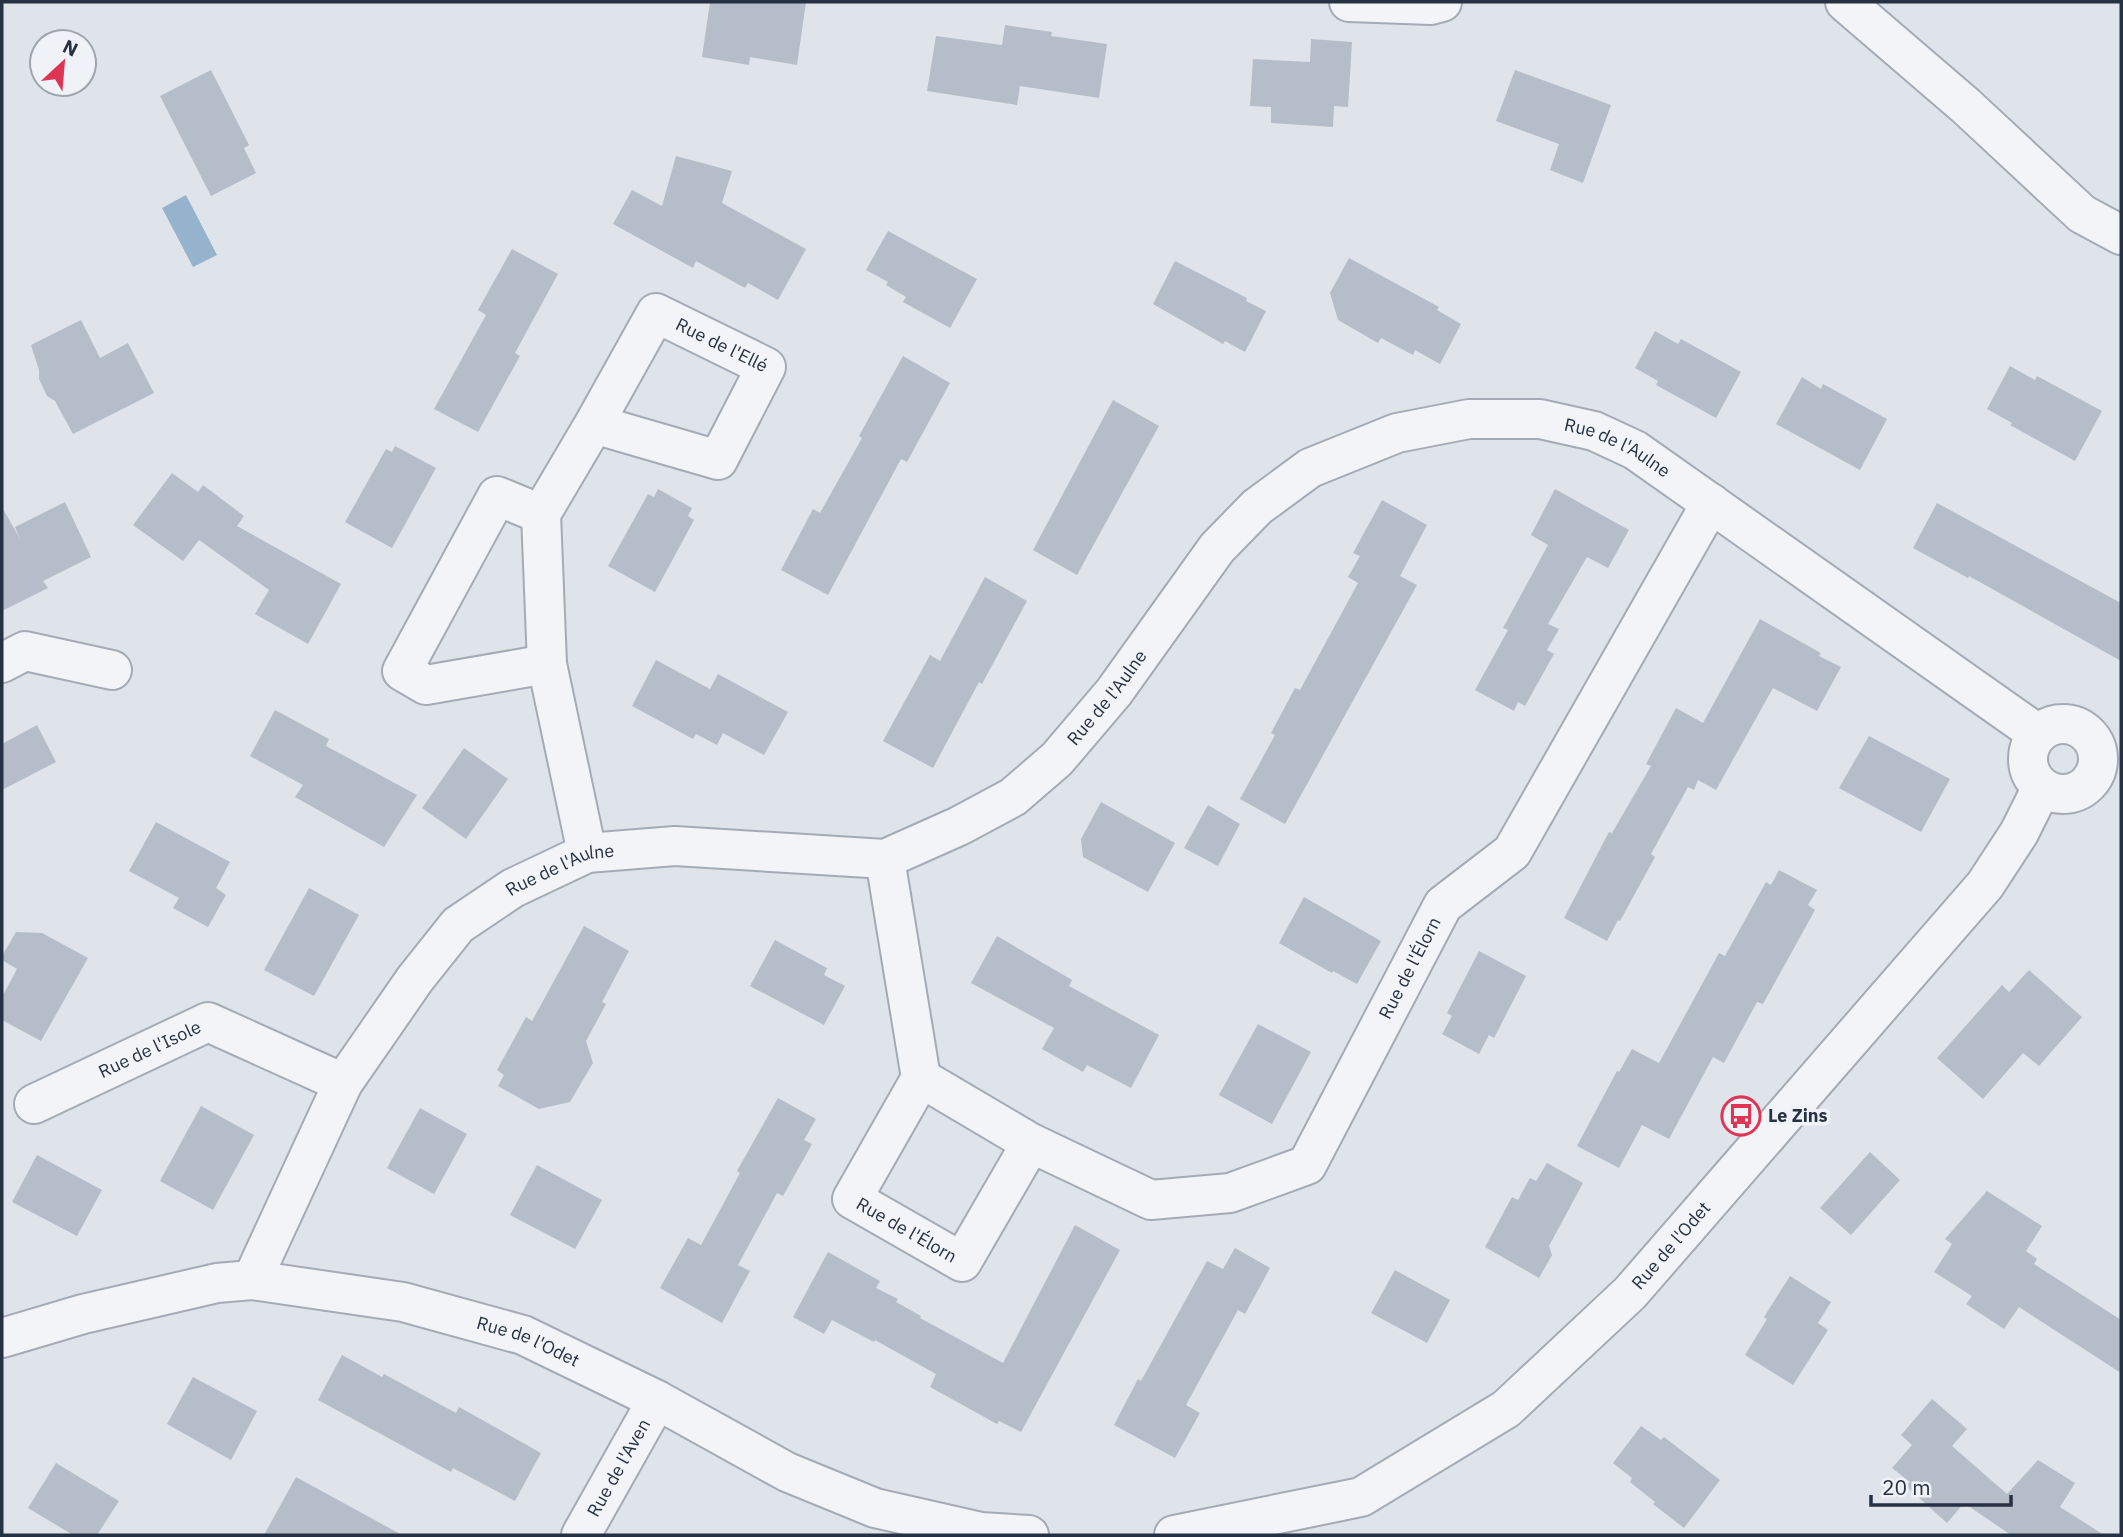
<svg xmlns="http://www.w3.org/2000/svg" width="2123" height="1537" font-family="'IBM Plex Sans',sans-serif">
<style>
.water{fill:#96b3ce}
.building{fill:#b5bdc8}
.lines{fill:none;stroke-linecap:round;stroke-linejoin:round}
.minor-casing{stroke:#a4abb5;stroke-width:42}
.minor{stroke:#f2f4f8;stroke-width:38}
.labels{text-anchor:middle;stroke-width:7;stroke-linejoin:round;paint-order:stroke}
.street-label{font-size:18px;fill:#263143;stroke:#eff2f7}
.poi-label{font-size:18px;font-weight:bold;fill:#263143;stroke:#eff2f7;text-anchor:start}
</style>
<rect width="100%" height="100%" fill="#dfe4ea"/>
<path class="water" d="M 186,195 L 217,255 L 193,267 L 162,208 Z"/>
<g class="building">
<path d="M 710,2 L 806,2 L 797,65 L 750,57 L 749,65 L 702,57 Z"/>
<path d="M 1005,25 L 1052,32 L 1051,36 L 1107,44 L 1099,98 L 1020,86 L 1017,105 L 927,91 L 936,36 L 1002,45 Z"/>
<path d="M 1311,39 L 1352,42 L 1348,107 L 1334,106 L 1333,127 L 1271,123 L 1271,107 L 1250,106 L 1253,59 L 1310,62 Z"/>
<path d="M 211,70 L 249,145 L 244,148 L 256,173 L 211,196 L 160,96 Z"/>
<path d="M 1515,70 L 1611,105 L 1583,183 L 1550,170 L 1559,144 L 1496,121 Z"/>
<path d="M 676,156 L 732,171 L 722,203 L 806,249 L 778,300 L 748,283 L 745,288 L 696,261 L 693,268 L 613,224 L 632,190 L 662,206 Z"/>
<path d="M 888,231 L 977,279 L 950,328 L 903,302 L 906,297 L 886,285 L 888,282 L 866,270 Z"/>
<path d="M 512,249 L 558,274 L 515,353 L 520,356 L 478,432 L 434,409 L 486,315 L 478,310 Z"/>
<path d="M 1349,258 L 1439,307 L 1437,310 L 1461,324 L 1440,364 L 1415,350 L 1413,355 L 1381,338 L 1378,343 L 1338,320 L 1330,293 Z"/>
<path d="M 1175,261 L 1247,298 L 1246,301 L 1266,311 L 1245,352 L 1225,341 L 1223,344 L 1153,304 Z"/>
<path d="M 81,320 L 100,358 L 128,343 L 154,393 L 73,434 L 55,401 L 47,396 L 39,379 L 39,370 L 31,345 Z"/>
<path d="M 1655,331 L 1678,344 L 1681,339 L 1741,372 L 1716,418 L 1656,385 L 1658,381 L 1635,368 Z"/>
<path d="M 903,356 L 950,383 L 907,462 L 901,459 L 828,595 L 781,570 L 813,509 L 820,513 L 862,438 L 859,436 Z"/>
<path d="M 2010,366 L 2035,380 L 2037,376 L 2102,411 L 2075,461 L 2010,425 L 2012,423 L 1987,409 Z"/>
<path d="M 1802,377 L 1821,389 L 1823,384 L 1887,419 L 1860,470 L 1776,424 Z"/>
<path d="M 1113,400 L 1159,426 L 1077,575 L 1033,550 Z"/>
<path d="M 395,446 L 436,468 L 392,548 L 345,522 L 386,449 L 392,452 Z"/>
<path d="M 172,473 L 198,492 L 203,485 L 244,516 L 237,526 L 341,584 L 308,644 L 255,614 L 269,590 L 199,540 L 183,561 L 133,525 Z"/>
<path d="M 658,489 L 692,508 L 688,516 L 694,520 L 655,592 L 608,566 L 648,494 L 654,497 Z"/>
<path d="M 1555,489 L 1629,530 L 1608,568 L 1587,557 L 1548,624 L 1559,629 L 1547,650 L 1554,654 L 1525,706 L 1518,702 L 1514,711 L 1475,690 L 1508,630 L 1503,628 L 1548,545 L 1531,535 Z"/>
<path d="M 1382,500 L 1427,525 L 1400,576 L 1417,585 L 1285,824 L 1240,799 L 1275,735 L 1271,733 L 1295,688 L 1300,690 L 1358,583 L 1348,577 L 1360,556 L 1353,553 Z"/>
<path d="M 65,502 L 91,557 L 43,581 L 48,588 L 2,611 L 2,507 L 20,539 L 15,527 Z"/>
<path d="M 1937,503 L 2121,603 L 2121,661 L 1969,576 L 1968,578 L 1913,548 Z"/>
<path d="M 985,577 L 1027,601 L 982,684 L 979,682 L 933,768 L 883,741 L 930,655 L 940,661 Z"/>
<path d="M 1760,619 L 1821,653 L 1819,656 L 1841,667 L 1817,711 L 1773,688 L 1716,790 L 1698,780 L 1694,790 L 1688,787 L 1651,854 L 1655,857 L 1620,921 L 1618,920 L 1607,941 L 1564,918 L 1609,832 L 1612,833 L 1651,766 L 1646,764 L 1676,708 L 1703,723 Z"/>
<path d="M 656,660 L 710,689 L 718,674 L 788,712 L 764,755 L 723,733 L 717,745 L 696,734 L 693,739 L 632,706 Z"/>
<path d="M 275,710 L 329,739 L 326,746 L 417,795 L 384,847 L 295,797 L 303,785 L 250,756 Z"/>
<path d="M 37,725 L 56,762 L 2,790 L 2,744 Z"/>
<path d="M 1869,736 L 1950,779 L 1921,832 L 1839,788 Z"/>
<path d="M 464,748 L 508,779 L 466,839 L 422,808 Z"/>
<path d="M 1101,802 L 1175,843 L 1148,892 L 1083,857 L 1081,839 Z"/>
<path d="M 1208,805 L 1240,824 L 1218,866 L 1184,848 Z"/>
<path d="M 156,822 L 230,862 L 216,888 L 226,895 L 208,927 L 173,908 L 179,898 L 129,871 Z"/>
<path d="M 1779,870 L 1817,890 L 1808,905 L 1815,910 L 1763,1004 L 1757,1002 L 1724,1063 L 1713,1057 L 1669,1139 L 1642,1125 L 1619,1168 L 1577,1146 L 1617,1071 L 1619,1072 L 1632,1049 L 1659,1063 L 1719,953 L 1725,956 L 1766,882 L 1771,885 Z"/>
<path d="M 309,888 L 359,915 L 314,996 L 264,970 Z"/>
<path d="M 1304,897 L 1381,941 L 1357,984 L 1333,971 L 1332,973 L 1279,943 Z"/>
<path d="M 584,926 L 629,951 L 602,1002 L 606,1004 L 586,1041 L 593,1063 L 570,1102 L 539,1109 L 498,1086 L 504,1075 L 497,1070 L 526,1017 L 532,1021 Z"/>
<path d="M 16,932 L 42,933 L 88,958 L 41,1041 L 2,1020 L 2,997 L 17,969 L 2,960 L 2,956 Z"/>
<path d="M 997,936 L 1072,980 L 1069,986 L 1159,1035 L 1131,1088 L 1087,1065 L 1083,1072 L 1042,1049 L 1054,1028 L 971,983 Z"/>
<path d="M 775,940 L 827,968 L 824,975 L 845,986 L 824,1025 L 750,986 Z"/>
<path d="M 1479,951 L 1526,976 L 1494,1038 L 1489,1035 L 1479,1054 L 1442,1034 L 1452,1016 L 1447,1013 Z"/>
<path d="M 2029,970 L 2082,1017 L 2039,1066 L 2023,1053 L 1983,1099 L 1937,1058 L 2002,985 L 2009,992 Z"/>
<path d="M 1258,1024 L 1311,1052 L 1272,1124 L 1219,1095 Z"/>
<path d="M 778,1098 L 816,1119 L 804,1140 L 812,1144 L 783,1196 L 777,1193 L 738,1265 L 750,1271 L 722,1323 L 660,1288 L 688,1238 L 701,1245 L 740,1173 L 737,1171 Z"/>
<path d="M 201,1106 L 254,1135 L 213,1210 L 160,1181 Z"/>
<path d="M 420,1108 L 467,1134 L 434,1194 L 387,1168 Z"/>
<path d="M 1870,1152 L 1900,1180 L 1851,1235 L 1820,1208 Z"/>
<path d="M 37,1155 L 102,1190 L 77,1236 L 12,1202 Z"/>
<path d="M 1547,1163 L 1583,1183 L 1549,1246 L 1552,1255 L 1539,1278 L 1485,1247 L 1512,1197 L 1518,1200 L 1530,1178 L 1536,1181 Z"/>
<path d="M 537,1165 L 602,1200 L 575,1249 L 510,1215 Z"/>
<path d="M 1987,1191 L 2042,1226 L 2026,1251 L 2037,1259 L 2034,1264 L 2121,1320 L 2121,1373 L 2019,1307 L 2004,1329 L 1966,1304 L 1972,1296 L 1934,1272 L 1952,1244 L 1945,1239 Z"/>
<path d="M 1075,1225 L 1120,1250 L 1021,1432 L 999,1421 L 997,1424 L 930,1387 L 936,1374 L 875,1340 L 874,1342 L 832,1320 L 824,1334 L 793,1317 L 828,1252 L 880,1281 L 876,1288 L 898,1299 L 896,1302 L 921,1316 L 920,1318 L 1003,1363 Z"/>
<path d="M 1235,1248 L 1270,1268 L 1245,1314 L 1238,1310 L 1186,1405 L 1200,1413 L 1175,1458 L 1114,1425 L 1138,1379 L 1141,1381 L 1207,1261 L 1223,1269 Z"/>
<path d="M 1395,1270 L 1450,1300 L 1427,1343 L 1371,1313 Z"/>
<path d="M 1790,1276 L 1831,1302 L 1818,1323 L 1828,1330 L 1793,1385 L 1745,1355 L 1767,1319 L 1764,1317 Z"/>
<path d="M 342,1355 L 382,1377 L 384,1374 L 456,1413 L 459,1407 L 541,1453 L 515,1501 L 453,1468 L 451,1472 L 318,1400 Z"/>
<path d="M 193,1377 L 257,1411 L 231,1460 L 167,1424 Z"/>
<path d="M 1932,1399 L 1967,1429 L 1952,1446 L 2007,1494 L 2038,1460 L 2075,1483 L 2060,1507 L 2104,1535 L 2011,1535 L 1964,1503 L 1947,1523 L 1906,1486 L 1910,1482 L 1892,1468 L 1912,1445 L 1901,1435 Z"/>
<path d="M 1641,1426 L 1661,1440 L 1664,1437 L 1720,1480 L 1684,1528 L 1653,1504 L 1655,1502 L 1630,1482 L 1632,1478 L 1613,1463 Z"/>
<path d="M 56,1463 L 119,1501 L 97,1535 L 73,1535 L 28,1508 Z"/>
<path d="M 296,1477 L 402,1535 L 264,1535 Z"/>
</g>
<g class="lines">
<g class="minor-casing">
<g id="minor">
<path d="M 1349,2 L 1431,5 L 1442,2"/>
<path d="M 1845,2 L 1966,106 L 2082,214 L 2121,235"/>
<path d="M 541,514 L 497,496 L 402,671 L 426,685 L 547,664"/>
<path d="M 2,663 L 25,651 L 112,670"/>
<circle cx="2063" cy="759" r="35"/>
<path id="s1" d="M 587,853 L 547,664 L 541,514 L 594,424 L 656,313 L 766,367 L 718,460 L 594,424"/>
<path id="s2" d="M 885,859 L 921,1078 L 852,1199 L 962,1262 L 1031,1143"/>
<path id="s3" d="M 921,1078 L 1031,1143 L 1151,1200 L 1230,1193 L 1307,1165 L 1443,905 L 1512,852 L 1711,503"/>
<path id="s4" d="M 34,1104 L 208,1022 L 343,1083"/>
<path id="s5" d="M 252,1280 L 343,1083 L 415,979 L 458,925 L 513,888 L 587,853 L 675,846 L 885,859 L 959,826 L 1013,797 L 1057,759 L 1114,692 L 1217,548 L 1257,507 L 1310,468 L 1397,433 L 1469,419 L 1540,419 L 1594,431 L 1635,450 L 2038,734"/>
<path id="s6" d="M 2,1338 L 83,1314 L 217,1283 L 252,1280 L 403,1302 L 523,1335 L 657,1400 L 787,1472 L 875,1508 L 981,1532 L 1029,1535"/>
<path id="s7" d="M 581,1535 L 657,1400"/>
<path id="s8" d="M 1174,1535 L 1361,1497 L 1506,1409 L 1630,1293 L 1985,885 L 2019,833 L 2042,787"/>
</g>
</g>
<use href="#minor" class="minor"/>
</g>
<defs>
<g id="bus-ring" transform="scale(2.0125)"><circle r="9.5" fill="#eff2f7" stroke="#dd3655" stroke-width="1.5"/><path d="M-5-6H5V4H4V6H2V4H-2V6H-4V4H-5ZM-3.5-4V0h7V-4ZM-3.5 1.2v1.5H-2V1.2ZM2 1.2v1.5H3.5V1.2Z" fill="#dd3655"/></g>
</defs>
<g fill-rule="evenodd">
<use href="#bus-ring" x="1741" y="1116"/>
</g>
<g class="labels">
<g class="street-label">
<text dy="6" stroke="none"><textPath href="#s1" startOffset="648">Rue de l'Ellé</textPath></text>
<text dy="6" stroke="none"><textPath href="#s5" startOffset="1769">Rue de l'Aulne</textPath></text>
<text dy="6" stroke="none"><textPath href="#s5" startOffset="1139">Rue de l'Aulne</textPath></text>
<text dy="6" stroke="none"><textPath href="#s5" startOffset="530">Rue de l'Aulne</textPath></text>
<text dy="6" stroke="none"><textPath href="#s3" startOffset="644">Rue de l'Élorn</textPath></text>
<text dy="6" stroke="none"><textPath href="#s4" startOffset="128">Rue de l'Isole</textPath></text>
<text dy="6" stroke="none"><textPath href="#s2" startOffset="424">Rue de l'Élorn</textPath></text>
<text dy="6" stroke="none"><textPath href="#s8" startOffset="593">Rue de l'Odet</textPath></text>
<text dy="6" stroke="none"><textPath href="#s6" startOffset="541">Rue de l'Odet</textPath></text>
<text dy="6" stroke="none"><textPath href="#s7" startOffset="77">Rue de l'Aven</textPath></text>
</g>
<g class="poi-label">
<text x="1768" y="1122">Le Zins</text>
</g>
</g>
<rect width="2123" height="1537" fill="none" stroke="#263143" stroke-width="7"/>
<g transform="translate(63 63) rotate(26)"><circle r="33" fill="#eff2f7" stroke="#9fa5af" stroke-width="2"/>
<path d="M0-5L12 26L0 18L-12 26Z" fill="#dd3655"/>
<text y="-10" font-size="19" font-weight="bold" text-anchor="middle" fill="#263143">N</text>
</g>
<path d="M1871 1495v10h140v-10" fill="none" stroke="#263143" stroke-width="3.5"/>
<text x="1882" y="1495" font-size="21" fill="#263143" stroke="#eff2f7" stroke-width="5" paint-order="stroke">20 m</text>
</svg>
